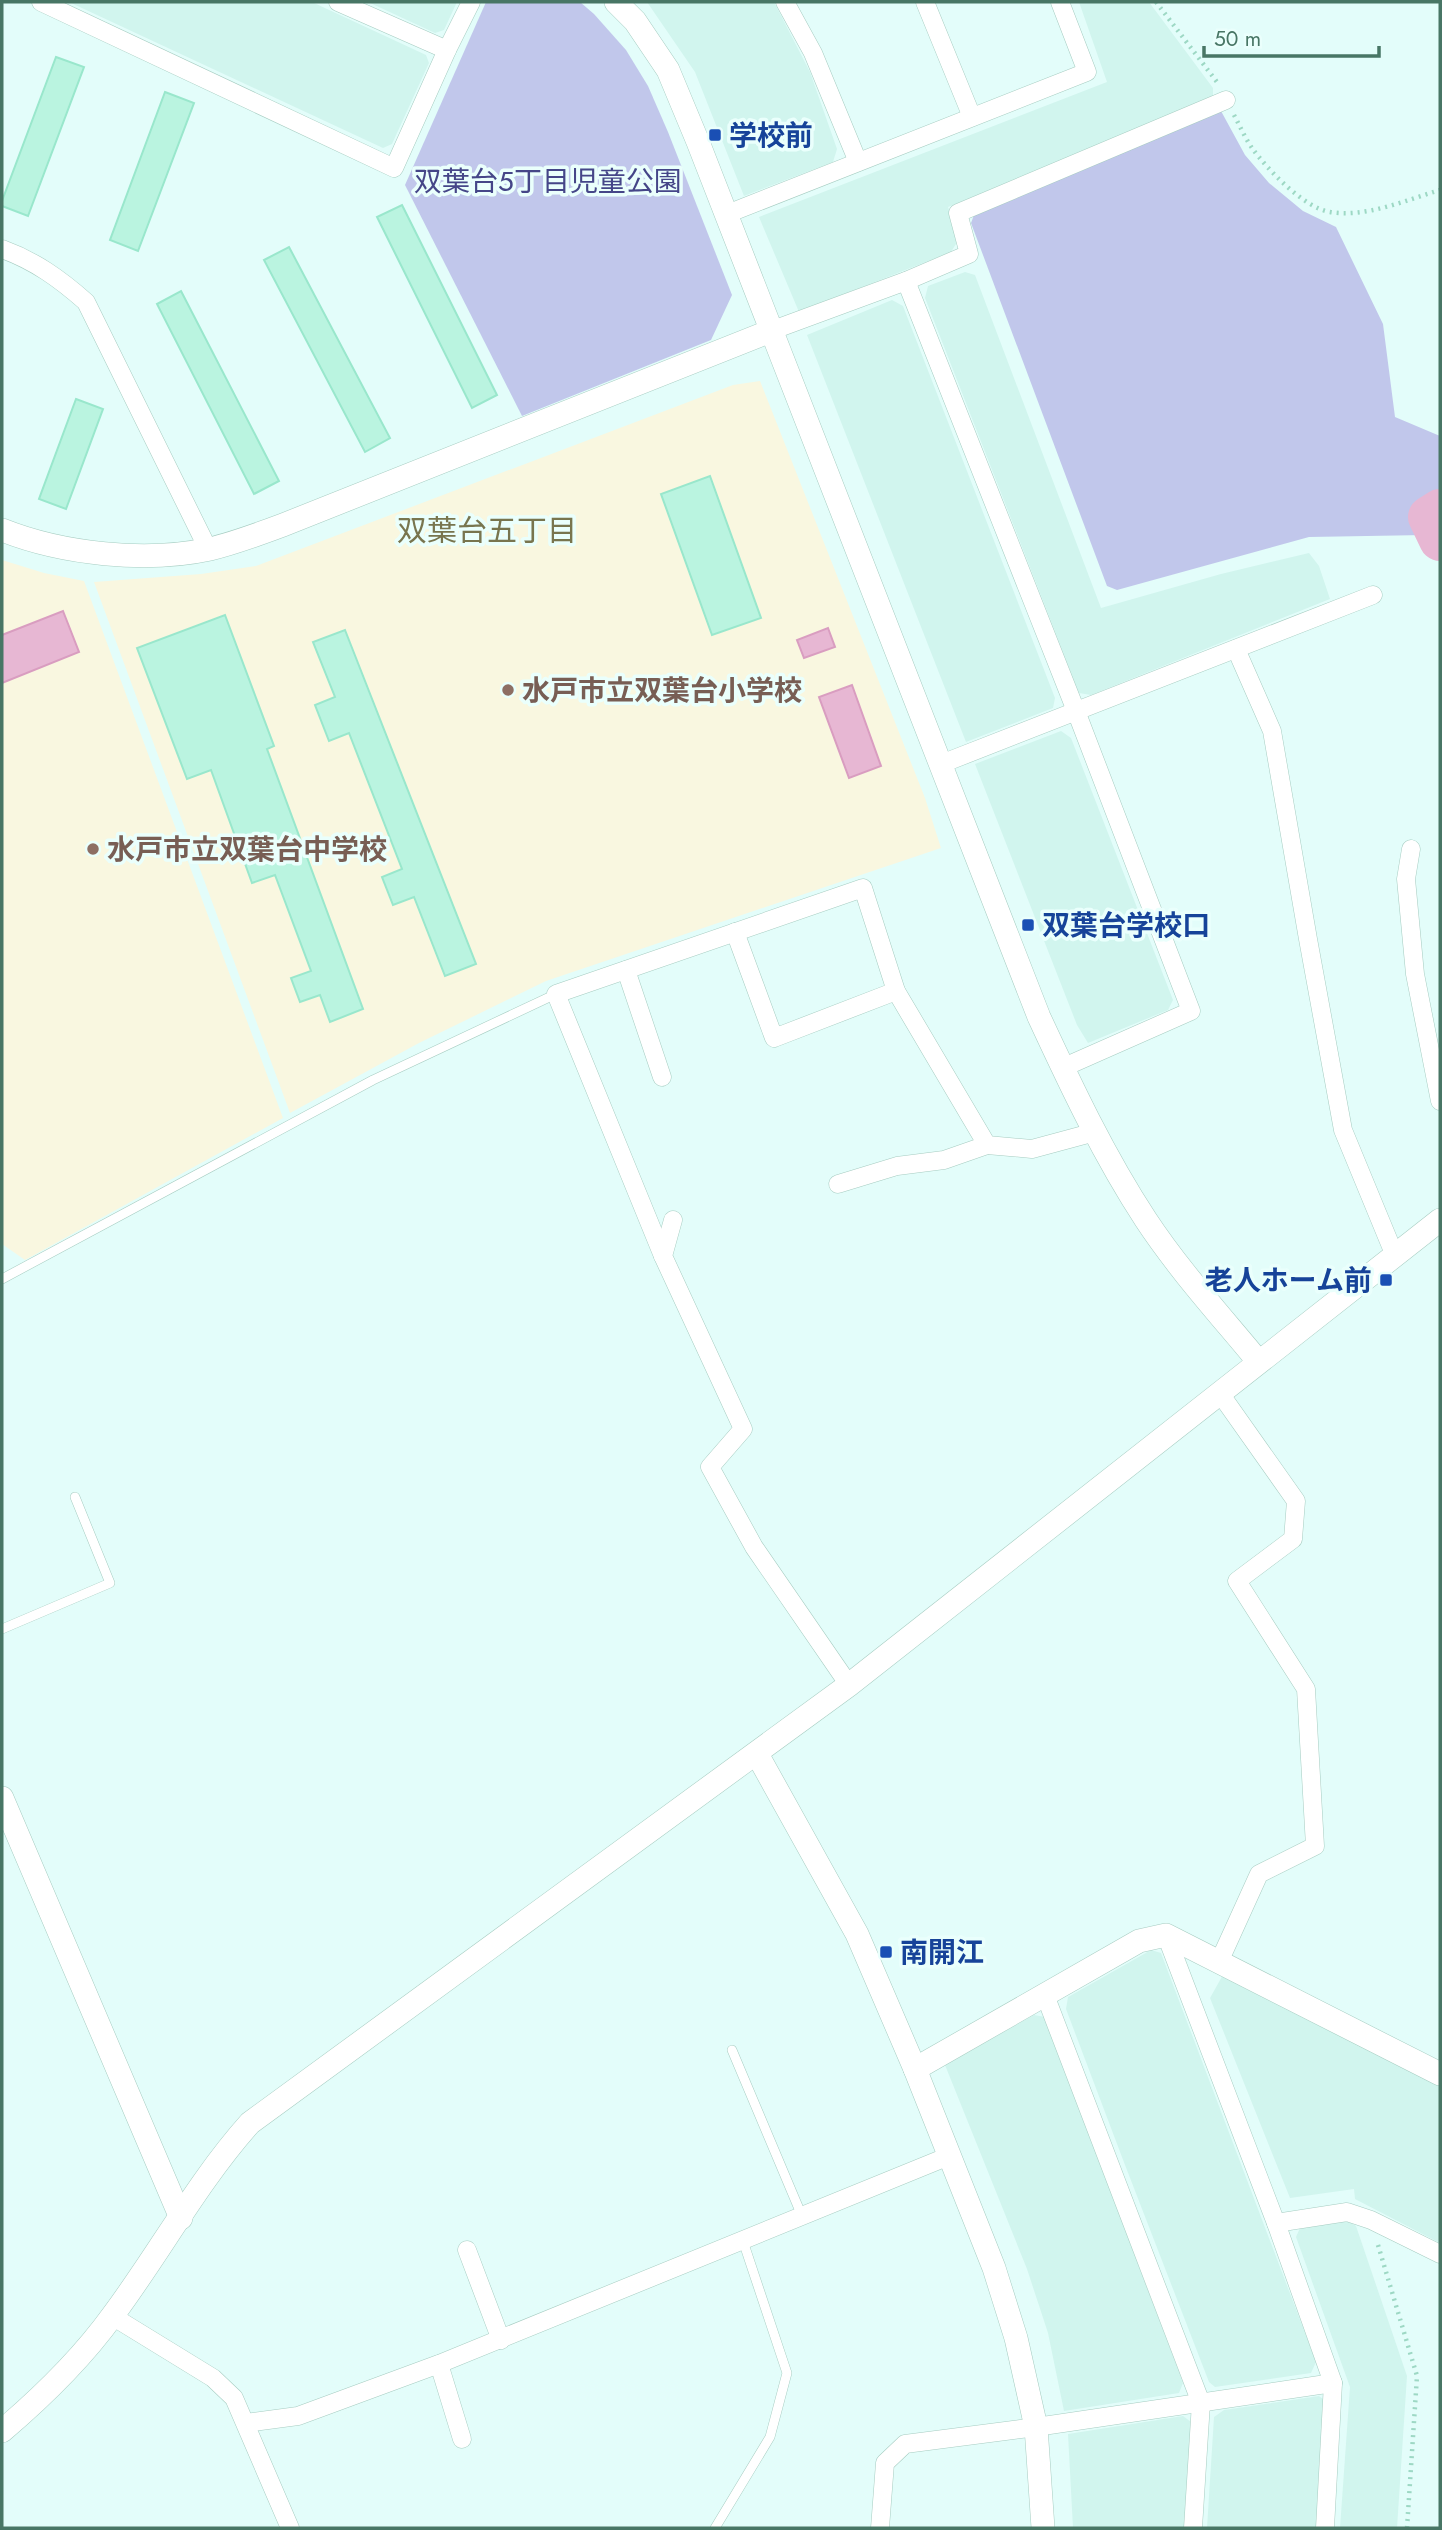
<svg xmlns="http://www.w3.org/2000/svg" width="1442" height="2530" font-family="Jost,'Noto Sans JP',sans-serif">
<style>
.residential{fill:#d1f5ee}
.education{fill:#f9f7e0}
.green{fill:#c1c7eb}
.water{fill:#e7b7d3;stroke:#d99dc0;stroke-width:2}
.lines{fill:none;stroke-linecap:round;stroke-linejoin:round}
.river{stroke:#e7b7d3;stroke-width:42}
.building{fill:#baf4e0;stroke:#99e7cc;stroke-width:2}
.service-casing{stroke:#a6ccc1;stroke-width:10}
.minor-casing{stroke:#a6ccc1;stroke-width:19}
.tertiary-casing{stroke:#a6ccc1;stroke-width:24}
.path{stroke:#9dd8c4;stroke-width:4.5;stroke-dasharray:2 5;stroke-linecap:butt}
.service{stroke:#fff;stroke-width:9}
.minor{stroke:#fff;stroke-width:18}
.tertiary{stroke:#fff;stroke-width:23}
.transit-dot{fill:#1a4fb4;stroke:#eafffc;stroke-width:2.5}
.education-dot{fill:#8d6e63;stroke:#eafffc;stroke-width:2.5}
.labels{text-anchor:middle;stroke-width:7;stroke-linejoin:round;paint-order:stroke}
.transit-label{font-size:28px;font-weight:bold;fill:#164399;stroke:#eafffc;text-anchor:start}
.park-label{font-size:28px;fill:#454688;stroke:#eafffc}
.education-label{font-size:28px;font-weight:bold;fill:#785e54;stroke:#eafffc;text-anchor:start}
.neighbourhood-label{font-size:30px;fill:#78754e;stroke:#eafffc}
</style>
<rect width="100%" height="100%" fill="#e3fdfa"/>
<g class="residential">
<path d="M 69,2 L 312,2 L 426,55 L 429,63 L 392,144 L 383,148 Z"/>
<path d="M 368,2 L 457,2 L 444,30 L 435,33 Z"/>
<path d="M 647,2 L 774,2 L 810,72 L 837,149 L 833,162 L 744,196 L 695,72 Z"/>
<path d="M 1079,2 L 1149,2 L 1213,88 L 1213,98 L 948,207 L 959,239 L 951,252 L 799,312 L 759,217 L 1107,82 Z"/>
<path d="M 965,272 L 975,275 L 1101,608 L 1221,574 L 1309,553 L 1319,566 L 1330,599 L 1091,695 L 1079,693 L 925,298 L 928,286 Z"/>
<path d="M 892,300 L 903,306 L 1055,698 L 1053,708 L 966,742 L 807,335 Z"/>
<path d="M 1061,731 L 1071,738 L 1173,1000 L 1168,1010 L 1088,1043 L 1077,1025 L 975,764 Z"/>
<path d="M 1151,1950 L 1161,1953 L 1316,2362 L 1311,2373 L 1215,2387 L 1209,2382 L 1125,2165 L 1066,2009 L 1068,1997 Z"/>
<path d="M 1224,1973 L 1440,2084 L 1440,2243 L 1355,2199 L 1354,2189 L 1290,2198 L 1210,1998 Z"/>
<path d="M 1034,2015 L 1045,2017 L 1183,2383 L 1179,2393 L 1064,2411 L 1048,2333 L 1027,2269 L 945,2065 Z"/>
<path d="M 1348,2221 L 1356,2226 L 1407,2376 L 1397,2528 L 1340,2528 L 1350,2387 L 1296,2237 L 1300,2228 Z"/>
<path d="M 1319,2396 L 1327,2402 L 1318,2528 L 1207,2528 L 1214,2417 L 1224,2410 Z"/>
<path d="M 1183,2416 L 1191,2422 L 1184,2528 L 1073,2528 L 1068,2434 Z"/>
</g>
<g class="education">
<path d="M 760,381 L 925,798 L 941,848 L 546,981 L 419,1043 L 290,1113 L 94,582 L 201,574 L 256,566 L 733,385 Z"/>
<path d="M 2,560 L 44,573 L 84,581 L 283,1118 L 25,1260 L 2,1244 Z"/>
</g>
<g class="green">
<path d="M 486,2 L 580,2 L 594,14 L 626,50 L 648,86 L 668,132 L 732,295 L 711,340 L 522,416 L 405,185 Z"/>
<path d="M 1221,111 L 1245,155 L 1269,183 L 1303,211 L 1336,227 L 1383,324 L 1395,417 L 1440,436 L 1440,500 L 1415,504 L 1425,535 L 1309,537 L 1117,590 L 1107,586 L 971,223 L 974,215 Z"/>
</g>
<g class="water">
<path d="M 63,611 L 79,652 L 2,683 L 2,635 Z"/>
<path d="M 828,628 L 835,647 L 804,658 L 797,640 Z"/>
<path d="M 852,685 L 881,766 L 849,778 L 819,697 Z"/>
</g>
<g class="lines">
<path class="river" d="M 1440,510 L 1429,517 L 1440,540"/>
</g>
<g class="building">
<path d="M 56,57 L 84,67 L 28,216 L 2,206 L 2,201 Z"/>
<path d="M 165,92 L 194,103 L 138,251 L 110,240 Z"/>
<path d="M 402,205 L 497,395 L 472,408 L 377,217 Z"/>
<path d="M 289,247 L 390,438 L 365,452 L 264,260 Z"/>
<path d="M 181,291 L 279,481 L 254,494 L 157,304 Z"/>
<path d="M 76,399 L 103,409 L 66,509 L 39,499 Z"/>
<path d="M 710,476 L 761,618 L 712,635 L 661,494 Z"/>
<path d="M 225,615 L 274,746 L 267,749 L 363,1009 L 330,1022 L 320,995 L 300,1002 L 291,978 L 311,971 L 275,875 L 252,883 L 211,770 L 187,779 L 137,648 Z"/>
<path d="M 345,630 L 476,964 L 445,976 L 414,897 L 393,905 L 382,877 L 402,869 L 349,733 L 329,741 L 315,705 L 335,697 L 313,642 Z"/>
</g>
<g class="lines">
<g class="service-casing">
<g id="service">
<path d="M 2,1279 L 373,1080 L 556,994"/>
<path d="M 2,1629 L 110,1583 L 75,1497"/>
<path d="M 732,2050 L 802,2216"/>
<path d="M 715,2528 L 770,2437 L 787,2373 L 743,2241"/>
</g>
</g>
<g class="minor-casing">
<g id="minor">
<path d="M 41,2 L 394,168 L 447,50 L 471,2"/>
<path d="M 338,2 L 447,50"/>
<path d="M 785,2 L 813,53 L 858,162"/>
<path d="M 925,2 L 972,117"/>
<path d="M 727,214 L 1087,72 L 1060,2"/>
<path d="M 2,249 C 35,261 60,279 86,302 L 208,549"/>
<path d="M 906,281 L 1076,711 L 1191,1011 L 1062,1068"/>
<path d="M 773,330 L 906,281 L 969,254 L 958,213 L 1226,100"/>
<path d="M 1236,649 L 1272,731 L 1308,939 L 1343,1130 L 1395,1256"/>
<path d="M 941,764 L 1373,595"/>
<path d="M 1411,849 L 1406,879 L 1415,974 L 1440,1101"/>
<path d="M 735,932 L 774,1038 L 896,991"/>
<path d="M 626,970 L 662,1077"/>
<path d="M 838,1184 L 897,1166 L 944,1160 L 987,1145"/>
<path d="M 673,1220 L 663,1256 L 743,1429 L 710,1467 L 754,1547 L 849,1685"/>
<path d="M 663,1256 L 556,994 L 863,888 L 896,991 L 987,1145 L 1032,1149 L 1095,1132"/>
<path d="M 1166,1935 L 1276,2223 L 1333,2383 L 1325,2528"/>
<path d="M 1219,1962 L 1259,1874 L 1315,1846 L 1306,1689 L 1237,1581 L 1293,1539 L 1296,1501 L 1219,1392"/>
<path d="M 1045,1995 L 1201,2403 L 1193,2528"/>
<path d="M 1276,2223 L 1347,2212 L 1371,2220 L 1440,2254"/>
<path d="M 467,2250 L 501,2340"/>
<path d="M 112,2316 L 213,2378 L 234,2398 L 290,2528"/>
<path d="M 439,2364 L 462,2439"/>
<path d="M 246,2423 L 298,2416 L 439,2364 L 949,2156"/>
<path d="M 880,2528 L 885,2463 L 905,2444 L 1036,2427 L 1333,2383"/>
</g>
</g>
<g class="tertiary-casing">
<g id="tertiary">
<path d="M 616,2 L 635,21 L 668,70 L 698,142 L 1039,1017 C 1071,1086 1104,1156 1146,1220 C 1179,1270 1220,1315 1258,1361"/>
<path d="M 2,530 C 62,554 146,563 210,549 C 235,543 259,534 283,525 L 773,330"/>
<path d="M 757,1754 L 857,1934 L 915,2069 L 994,2268 L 1016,2338 L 1036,2427 L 1043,2528"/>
<path d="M 2,1798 L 181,2218"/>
<path d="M 915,2069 L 1139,1941 L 1166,1935 L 1440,2074"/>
<path d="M 2,2431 C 42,2397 82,2358 113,2315 C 160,2252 198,2181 250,2123 L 849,1685 L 1440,1220"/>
</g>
</g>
<g class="path">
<path d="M 1156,2 L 1217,82"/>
<path d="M 1234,115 C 1240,126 1245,138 1252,148 C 1267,169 1304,208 1330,212 C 1366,218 1406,200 1440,190"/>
<path d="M 1378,2245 L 1417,2376 L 1407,2528"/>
</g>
<use href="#service" class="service"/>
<use href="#minor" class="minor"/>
<use href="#tertiary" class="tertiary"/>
</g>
<g class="transit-dot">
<rect x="708" y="128" width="14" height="14" rx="3.5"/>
<rect x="1021" y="918" width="14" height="14" rx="3.5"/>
<rect x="1379" y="1273" width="14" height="14" rx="3.5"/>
<rect x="879" y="1945" width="14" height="14" rx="3.5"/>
</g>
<g class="education-dot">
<circle cx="508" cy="690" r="7"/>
<circle cx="93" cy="849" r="7"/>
</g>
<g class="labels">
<g class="transit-label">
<text x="729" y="145">学校前</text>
<text x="1042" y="935">双葉台学校口</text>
<text x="1372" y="1290" text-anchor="end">老人ホーム前</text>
<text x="900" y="1962">南開江</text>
</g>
<g class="park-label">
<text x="548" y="191">双葉台5丁目児童公園</text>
</g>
<g class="education-label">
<text x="522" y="700">水戸市立双葉台小学校</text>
<text x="107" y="859">水戸市立双葉台中学校</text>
</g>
<g class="neighbourhood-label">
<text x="487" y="541">双葉台五丁目</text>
</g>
</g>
<rect width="1442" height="2530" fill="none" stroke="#487665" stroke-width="7"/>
<path d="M1204 46v10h175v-10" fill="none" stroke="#487665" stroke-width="3.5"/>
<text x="1214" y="46" font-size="21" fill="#487665" stroke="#eafffc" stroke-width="5" paint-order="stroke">50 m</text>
</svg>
